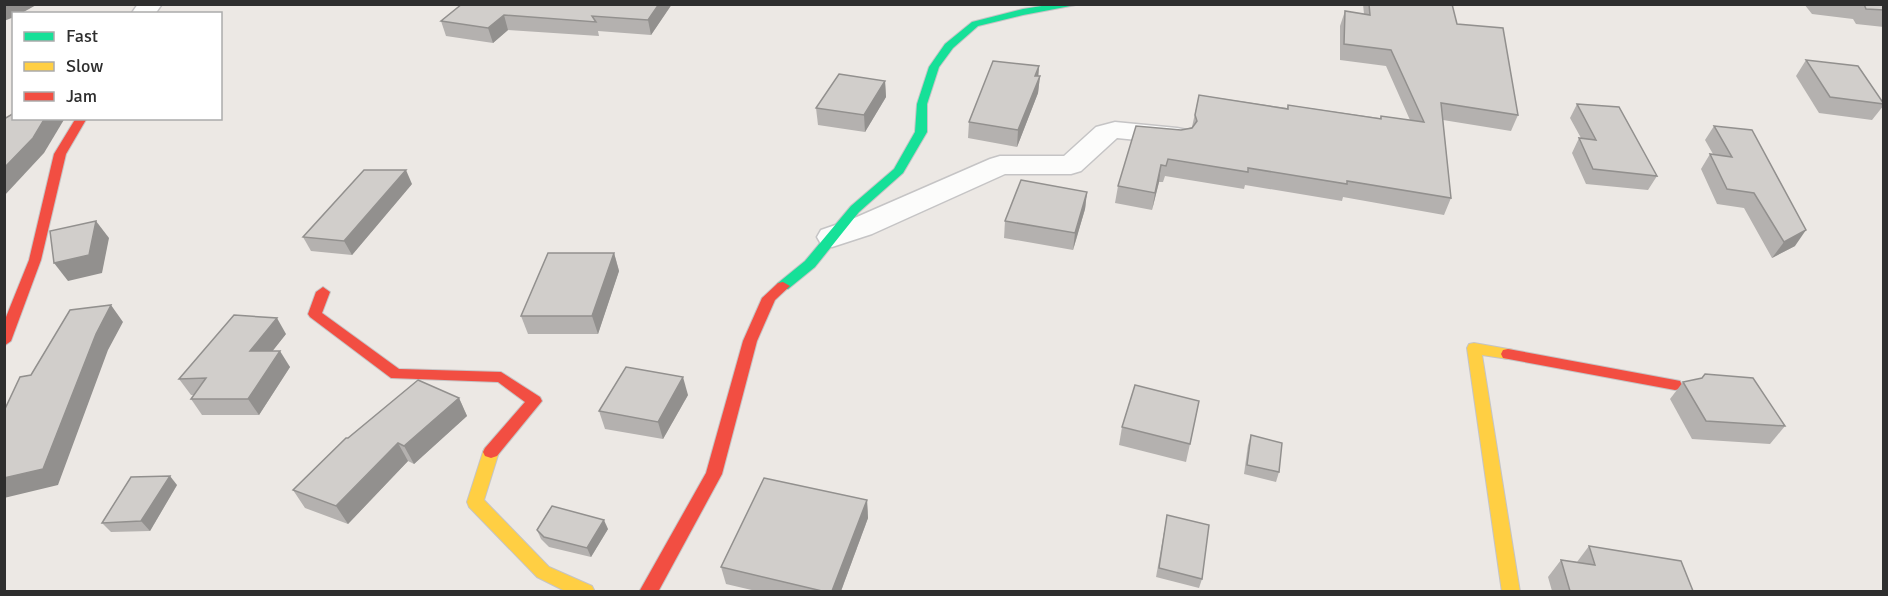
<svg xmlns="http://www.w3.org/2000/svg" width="1888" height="596" font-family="Signika,sans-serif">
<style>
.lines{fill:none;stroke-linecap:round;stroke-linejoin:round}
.street-casing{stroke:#c5c4c5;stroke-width:3}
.fast-casing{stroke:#c5c4c5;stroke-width:2}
.slow-casing{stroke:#c5c4c5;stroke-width:2}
.jam-casing{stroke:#c5c4c5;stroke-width:2}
.street{fill:#fcfcfb;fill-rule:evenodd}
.fast{fill:#16e098;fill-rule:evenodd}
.slow{fill:#ffcf43;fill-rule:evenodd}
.jam{fill:#f24e42;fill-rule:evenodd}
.wall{fill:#b4b1af}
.shaded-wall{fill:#92908e}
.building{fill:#d1cecb;stroke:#92908e;stroke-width:1.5}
</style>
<rect width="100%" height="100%" fill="#ece8e4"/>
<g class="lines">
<g class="street-casing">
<g id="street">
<path d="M 138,4 L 162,4 L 155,14 L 131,14 Z"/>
<path d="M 1115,122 L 1177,128 L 1187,130 L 1191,136 L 1187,142 L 1177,144 L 1117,138 L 1081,171 L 1071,174 L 1005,174 L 872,234 L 832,247 L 821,244 L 817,237 L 821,230 L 850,220 L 990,159 L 1000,156 L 1064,156 L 1096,127 Z"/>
</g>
</g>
<g class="fast-casing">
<path id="fast" d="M 1054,4 L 1081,4 L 1023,15 L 978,26 L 953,48 L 939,67 L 927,104 L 927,132 L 903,173 L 859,212 L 815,267 L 788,289 L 778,289 L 776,286 L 778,283 L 805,261 L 851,206 L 894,169 L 915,132 L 917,104 L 929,67 L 945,44 L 972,22 L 1023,9 Z"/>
</g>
<g class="slow-casing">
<g id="slow">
<path d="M 1474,343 L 1508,349 L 1513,350 L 1515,354 L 1513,358 L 1508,359 L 1482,355 L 1520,592 L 1502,592 L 1467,348 L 1469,344 Z"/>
<path d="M 491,446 L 497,448 L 499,452 L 484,500 L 549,567 L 592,586 L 595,592 L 567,592 L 537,577 L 469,507 L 467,502 L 483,452 L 485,448 Z"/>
</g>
</g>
<g class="jam-casing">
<g id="jam">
<path d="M 76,118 L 87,118 L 66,154 L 41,260 L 11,341 L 4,346 L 4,322 L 29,260 L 54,154 Z"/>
<path d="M 783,282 L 790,286 L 775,300 L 757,341 L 722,474 L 658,592 L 639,592 L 706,473 L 743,341 L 762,298 L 778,283 Z"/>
<path d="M 323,287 L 330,292 L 322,313 L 399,369 L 501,372 L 540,397 L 542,401 L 497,456 L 491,458 L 485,456 L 483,452 L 485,448 L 525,402 L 498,382 L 391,378 L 310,317 L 308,314 L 316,292 Z"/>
<path d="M 1508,349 L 1675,380 L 1680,381 L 1682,385 L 1680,389 L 1675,390 L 1503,358 L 1501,354 L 1503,350 Z"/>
</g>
</g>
<use href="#street" class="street"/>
<use href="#fast" class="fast"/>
<use href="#slow" class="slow"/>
<use href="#jam" class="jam"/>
</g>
<g class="wall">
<path d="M 462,4 L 672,4 L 651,35 L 598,31 L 599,36 L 508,30 L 493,43 L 446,36 L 441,21 Z"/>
<path d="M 1363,4 L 1452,4 L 1457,24 L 1518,115 L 1511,131 L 1443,120 L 1451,198 L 1444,215 L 1343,197 L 1342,201 L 1245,185 L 1244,189 L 1165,176 L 1163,182 L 1159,182 L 1152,210 L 1115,203 L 1118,186 L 1181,130 L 1192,127 L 1199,95 L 1287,108 L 1288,105 L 1380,118 L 1381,116 L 1410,120 L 1386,66 L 1340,60 L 1340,26 L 1345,11 L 1364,14 Z"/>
<path d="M 1804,4 L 1884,4 L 1884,27 L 1856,24 L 1853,19 L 1812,14 Z"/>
<path d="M 1806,60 L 1884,102 L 1884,105 L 1872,120 L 1819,113 L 1796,76 Z"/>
<path d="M 1039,66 L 1038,76 L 1040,76 L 1038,93 L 1017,147 L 968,138 L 969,122 Z"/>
<path d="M 885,81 L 886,97 L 865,132 L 818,125 L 816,108 Z"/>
<path d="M 1577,104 L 1657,176 L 1648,190 L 1586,184 L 1572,153 L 1579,138 L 1581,138 L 1570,118 Z"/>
<path d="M 1714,126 L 1795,246 L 1772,258 L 1744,208 L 1717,204 L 1701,169 L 1710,154 L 1713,154 L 1705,140 Z"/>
<path d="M 412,184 L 352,255 L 311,251 L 303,237 Z"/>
<path d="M 1087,192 L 1085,209 L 1073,250 L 1004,238 L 1005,221 Z"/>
<path d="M 614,253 L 619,271 L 598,334 L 528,334 L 521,316 Z"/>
<path d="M 286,334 L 272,351 L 290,367 L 259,415 L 202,415 L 191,399 L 194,395 L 191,395 L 179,379 Z"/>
<path d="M 1683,382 L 1785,426 L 1770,444 L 1692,439 L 1670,399 Z"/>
<path d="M 688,395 L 663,439 L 605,429 L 599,411 Z"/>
<path d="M 459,398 L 467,416 L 414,464 L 408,461 L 348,524 L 305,508 L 293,490 L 348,438 Z"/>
<path d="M 1122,427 L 1190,444 L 1186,462 L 1119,445 Z"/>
<path d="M 1251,435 L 1279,472 L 1276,482 L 1244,474 L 1248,445 Z"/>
<path d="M 177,485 L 150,531 L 111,532 L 102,523 Z"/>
<path d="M 867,500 L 868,518 L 841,591 L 756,591 L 726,584 L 721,567 Z"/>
<path d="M 1167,515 L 1202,579 L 1199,588 L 1156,577 Z"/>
<path d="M 608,529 L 591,557 L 549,547 L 541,539 L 537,530 Z"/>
<path d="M 1589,546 L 1693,591 L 1552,591 L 1548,577 L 1561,560 L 1577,562 Z"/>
</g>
<g class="shaded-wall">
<path d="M 4,4 L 38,4 L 20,14 L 14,14 L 14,17 L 4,21 Z"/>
<path d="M 659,4 L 672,4 L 651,35 L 648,20 Z"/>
<path d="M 504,15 L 508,30 L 493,43 L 488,28 Z"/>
<path d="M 1039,66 L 1038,81 L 1040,76 L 1038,93 L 1017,147 L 1018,130 Z"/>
<path d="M 885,81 L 886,97 L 865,132 L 864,115 Z"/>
<path d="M 45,118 L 65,118 L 44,153 L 4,196 L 4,168 Z"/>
<path d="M 1161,165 L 1159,182 L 1152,210 L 1155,193 Z"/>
<path d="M 406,170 L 412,184 L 352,255 L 344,241 Z"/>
<path d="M 1087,192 L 1085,209 L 1073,250 L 1075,233 Z"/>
<path d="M 96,221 L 109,238 L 102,273 L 68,281 L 54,263 Z"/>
<path d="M 1806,230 L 1795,246 L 1772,258 L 1784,242 Z"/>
<path d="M 614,253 L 619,271 L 598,334 L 592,316 Z"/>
<path d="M 111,305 L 123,322 L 108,350 L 58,485 L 4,498 L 4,478 Z"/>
<path d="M 277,318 L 286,334 L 260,367 L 250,351 Z"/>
<path d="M 280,351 L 290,367 L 259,415 L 248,399 Z"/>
<path d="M 683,377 L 688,395 L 663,439 L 658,422 Z"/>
<path d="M 459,398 L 467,416 L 414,464 L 404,446 Z"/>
<path d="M 398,443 L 408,461 L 348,524 L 336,506 Z"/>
<path d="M 170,476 L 177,485 L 150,531 L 141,521 Z"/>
<path d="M 867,500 L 868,518 L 841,591 L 832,591 Z"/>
<path d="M 604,520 L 608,529 L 591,557 L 587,548 Z"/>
</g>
<g class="building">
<path d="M 462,4 L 659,4 L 648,20 L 592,16 L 596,22 L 504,15 L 488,28 L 441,21 Z"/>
<path d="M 1369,4 L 1452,4 L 1457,24 L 1503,28 L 1518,115 L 1441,103 L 1451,198 L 1347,181 L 1347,184 L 1248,168 L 1248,172 L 1168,159 L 1166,166 L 1161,165 L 1155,193 L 1118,186 L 1136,126 L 1181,130 L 1192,128 L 1197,121 L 1195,115 L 1199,95 L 1288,109 L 1288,105 L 1381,119 L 1381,116 L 1424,122 L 1391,50 L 1344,44 L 1345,11 L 1370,15 Z"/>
<path d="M 1864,4 L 1884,4 L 1884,10 L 1866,9 Z"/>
<path d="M 1806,60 L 1858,66 L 1884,104 L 1830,97 Z"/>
<path d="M 993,61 L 1039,66 L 1035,76 L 1040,76 L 1018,130 L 969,122 Z"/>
<path d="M 839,74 L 885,81 L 864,115 L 816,108 Z"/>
<path d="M 1577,104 L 1619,107 L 1657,176 L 1593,169 L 1579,138 L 1596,140 Z"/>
<path d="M 14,113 L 14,118 L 45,118 L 33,138 L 4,168 L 4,119 Z"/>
<path d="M 1714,126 L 1752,130 L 1806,230 L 1784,242 L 1754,193 L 1727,189 L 1710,154 L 1732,157 Z"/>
<path d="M 364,170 L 406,170 L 344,241 L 303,237 Z"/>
<path d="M 1021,180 L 1087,192 L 1075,233 L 1005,221 Z"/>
<path d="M 96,221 L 89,255 L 54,263 L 50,231 Z"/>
<path d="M 548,253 L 614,253 L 592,316 L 521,316 Z"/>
<path d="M 111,305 L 96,334 L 43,469 L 4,478 L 4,411 L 20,377 L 31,375 L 70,310 Z"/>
<path d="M 234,315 L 277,318 L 250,351 L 280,351 L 248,399 L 191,399 L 206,378 L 179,379 Z"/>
<path d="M 626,367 L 683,377 L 658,422 L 599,411 Z"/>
<path d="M 1705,374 L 1753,378 L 1785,426 L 1706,421 L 1683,382 L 1702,378 Z"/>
<path d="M 418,380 L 459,398 L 404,446 L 398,443 L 336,506 L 293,490 L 346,438 L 348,438 Z"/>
<path d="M 1135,385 L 1199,401 L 1190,444 L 1122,427 Z"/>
<path d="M 1251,435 L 1282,443 L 1279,472 L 1247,465 Z"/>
<path d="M 170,476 L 141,521 L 102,523 L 131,477 Z"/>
<path d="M 764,478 L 867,500 L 832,591 L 822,591 L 721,567 Z"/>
<path d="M 552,506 L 604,520 L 587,548 L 544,537 L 537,530 Z"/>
<path d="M 1167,515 L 1209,525 L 1202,579 L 1159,568 Z"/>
<path d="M 1589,546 L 1681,561 L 1693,591 L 1570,591 L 1561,560 L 1595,565 Z"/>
</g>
<rect width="1888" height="596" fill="none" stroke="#2e2e2e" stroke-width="12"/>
<rect x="12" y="12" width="210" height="108" fill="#ffffff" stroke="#ababab" stroke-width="1.5"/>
<rect x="24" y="32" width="30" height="9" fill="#16e098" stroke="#ababab" stroke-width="1.5"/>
<text x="66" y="42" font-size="18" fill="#2e2e2e">Fast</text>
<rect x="24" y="62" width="30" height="9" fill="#ffcf43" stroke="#ababab" stroke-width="1.5"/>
<text x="66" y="72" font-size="18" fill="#2e2e2e">Slow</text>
<rect x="24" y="92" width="30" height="9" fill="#f24e42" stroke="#ababab" stroke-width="1.5"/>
<text x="66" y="102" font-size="18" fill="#2e2e2e">Jam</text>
</svg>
